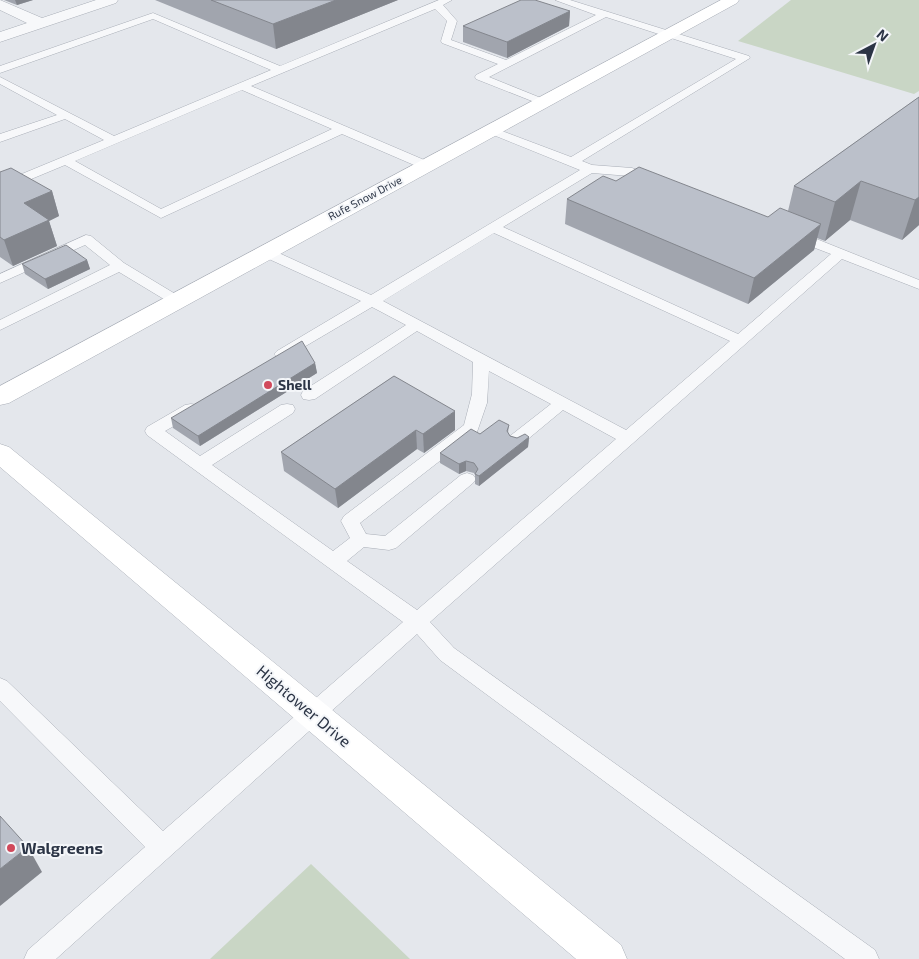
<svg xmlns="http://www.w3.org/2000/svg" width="919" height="959" font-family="'Exo 2',sans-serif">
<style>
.green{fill:#c9d6c5}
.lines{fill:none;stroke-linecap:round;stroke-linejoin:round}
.lane-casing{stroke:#a9aeb7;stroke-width:1}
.street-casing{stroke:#a9aeb7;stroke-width:1}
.secondary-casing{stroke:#a9aeb7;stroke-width:1}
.lane{fill:#f7f8fa;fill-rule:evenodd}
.street{fill:#f7f8fa;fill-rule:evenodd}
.secondary{fill:#fff;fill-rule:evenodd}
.wall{fill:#a1a5ae}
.shaded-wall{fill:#83868d}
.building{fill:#bbc0ca;stroke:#83868d}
.poi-dot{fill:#d1495b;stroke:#f4f6f9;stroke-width:2}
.labels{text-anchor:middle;stroke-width:4;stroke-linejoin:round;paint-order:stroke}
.far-street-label{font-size:11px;fill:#2b3445;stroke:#f4f6f9}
.poi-label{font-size:14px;font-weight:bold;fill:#2b3445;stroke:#f4f6f9;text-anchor:start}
.near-street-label{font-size:16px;fill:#2b3445;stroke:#f4f6f9}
.near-poi-label{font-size:16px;font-weight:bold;fill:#2b3445;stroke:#f4f6f9;text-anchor:start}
</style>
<rect width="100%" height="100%" fill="#e4e7ec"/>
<g class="green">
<path d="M 791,0 L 919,0 L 919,91 L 914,94 L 738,41 Z"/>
<path d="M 311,864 L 410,959 L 210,959 Z"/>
</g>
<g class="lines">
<g class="lane-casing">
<g id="lane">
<path d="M 439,0 L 452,0 L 443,5 L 457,21 L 451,40 L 506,60 L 596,15 L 555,0 L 570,0 L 749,56 L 750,58 L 582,161 L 592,165 L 632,168 L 657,177 L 659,180 L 657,183 L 649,183 L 630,176 L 592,173 L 503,227 L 738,334 L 831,254 L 789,238 L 787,235 L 789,232 L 799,232 L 919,280 L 919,289 L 842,259 L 430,622 L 454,648 L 875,950 L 879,959 L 845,959 L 440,660 L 417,634 L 56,959 L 24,959 L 28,950 L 145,847 L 0,701 L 0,678 L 7,681 L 163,831 L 403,622 L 147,435 L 145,431 L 147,427 L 185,405 L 191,404 L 197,405 L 199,409 L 197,413 L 165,431 L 200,456 L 281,405 L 287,404 L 293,405 L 295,409 L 293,413 L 212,465 L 333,551 L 350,538 L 341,521 L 344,516 L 464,425 L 472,394 L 473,362 L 417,331 L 315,399 L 309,400 L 303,399 L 301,395 L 303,391 L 406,325 L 372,307 L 287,357 L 277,357 L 274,354 L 277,351 L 361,301 L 260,255 L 258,252 L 260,249 L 270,249 L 371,295 L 580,170 L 486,132 L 484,130 L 486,128 L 494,128 L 571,157 L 736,59 L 606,17 L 489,77 L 546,100 L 548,102 L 546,104 L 542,105 L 476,79 L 475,77 L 476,75 L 498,64 L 442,43 L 441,41 L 447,21 L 435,9 L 251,86 L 429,162 L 431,165 L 429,168 L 421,168 L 342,134 L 161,218 L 65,165 L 0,192 L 0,183 L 104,140 L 65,119 L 0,142 L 0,134 L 57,115 L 0,84 L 0,77 L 114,136 L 271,70 L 153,19 L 0,73 L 0,66 L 153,13 L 280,66 ZM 242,90 L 332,129 L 161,209 L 75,161 ZM 494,233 L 730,341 L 626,430 L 383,301 ZM 489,371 L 551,404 L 510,436 L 508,440 L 510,444 L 516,446 L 522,444 L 563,410 L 616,439 L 417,610 L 347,561 L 364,547 L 389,550 L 396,548 L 473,483 L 476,479 L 473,475 L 467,473 L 461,475 L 385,536 L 366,534 L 360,523 L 477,432 L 487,403 Z"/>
<path d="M 86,235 L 91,236 L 124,263 L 182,298 L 184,301 L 182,304 L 172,304 L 119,272 L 0,330 L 0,320 L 110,265 L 85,245 L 0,283 L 0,274 Z"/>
</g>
</g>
<g class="street-casing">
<path id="street" d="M 0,0 L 42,18 L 96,0 L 118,0 L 116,3 L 0,42 L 0,32 L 27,23 L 0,10 Z"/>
</g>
<g class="secondary-casing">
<g id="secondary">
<path d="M 721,0 L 739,0 L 737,3 L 9,403 L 0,405 L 0,386 Z"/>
<path d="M 0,444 L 9,447 L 621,945 L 627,959 L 576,959 L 0,467 Z"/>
</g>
</g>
<use href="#lane" class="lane"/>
<use href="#street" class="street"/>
<use href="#secondary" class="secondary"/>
</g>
<g class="wall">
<path d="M 4,0 L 33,0 L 17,5 Z"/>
<path d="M 155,0 L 398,0 L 276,49 Z"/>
<path d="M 570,11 L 569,26 L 507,58 L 463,42 L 463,26 Z"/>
<path d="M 919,97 L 919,225 L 902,240 L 850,220 L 825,241 L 817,238 L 814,250 L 748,304 L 565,224 L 567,199 L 616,181 L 768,217 L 788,211 L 794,186 Z"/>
<path d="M 0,172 L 52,191 L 59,216 L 49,221 L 57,246 L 13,266 L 0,257 Z"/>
<path d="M 87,260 L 90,269 L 48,289 L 25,274 L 22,264 Z"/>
<path d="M 315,363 L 317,373 L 200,446 L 173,428 L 171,418 Z"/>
<path d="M 394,376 L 455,430 L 424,453 L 417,449 L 338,508 L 284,471 L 281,452 Z"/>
<path d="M 509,425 L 508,433 L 510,436 L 517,438 L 529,437 L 528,447 L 479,486 L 475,484 L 475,475 L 474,473 L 466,471 L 459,474 L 440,463 L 440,453 L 480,434 Z"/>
</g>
<g class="shaded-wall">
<path d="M 15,0 L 33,0 L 17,5 Z"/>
<path d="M 336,0 L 398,0 L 276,49 L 273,24 Z"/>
<path d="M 570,11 L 569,26 L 507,58 L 507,42 Z"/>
<path d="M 861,181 L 850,220 L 825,241 L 835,202 Z"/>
<path d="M 52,191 L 59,216 L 49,221 L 57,246 L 13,266 L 4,240 L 24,203 Z"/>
<path d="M 919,197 L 919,225 L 902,240 L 915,200 Z"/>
<path d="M 821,224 L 814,250 L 748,304 L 754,278 Z"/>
<path d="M 87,260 L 90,269 L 48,289 L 45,279 Z"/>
<path d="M 315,363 L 317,373 L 200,446 L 198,436 Z"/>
<path d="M 455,411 L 455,430 L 424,453 L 423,434 Z"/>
<path d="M 416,430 L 417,449 L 338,508 L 335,489 Z"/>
<path d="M 529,437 L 528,447 L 479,486 L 479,476 Z"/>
<path d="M 466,461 L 466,471 L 459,474 L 459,464 Z"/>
<path d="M 28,847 L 42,872 L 0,906 L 0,869 Z"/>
</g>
<g class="building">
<path d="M 211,0 L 336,0 L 273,24 Z"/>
<path d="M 521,0 L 535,0 L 570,11 L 507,42 L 463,26 Z"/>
<path d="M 919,97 L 919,197 L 915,200 L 861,181 L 835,202 L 794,186 Z"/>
<path d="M 639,167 L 768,217 L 780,208 L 821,224 L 754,278 L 567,199 L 603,176 L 616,181 Z"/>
<path d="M 11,168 L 52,191 L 24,203 L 49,220 L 4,240 L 0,237 L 0,172 Z"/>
<path d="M 66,245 L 87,260 L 45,279 L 22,264 Z"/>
<path d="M 302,341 L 315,363 L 198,436 L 171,418 Z"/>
<path d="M 394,376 L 455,411 L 423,434 L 416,430 L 335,489 L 281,452 Z"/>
<path d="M 499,420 L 509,425 L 507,431 L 510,436 L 517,438 L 525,434 L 529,437 L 479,476 L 475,474 L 478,469 L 474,463 L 466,461 L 459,464 L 440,453 L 471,429 L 480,434 Z"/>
<path d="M 0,816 L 28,847 L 0,869 Z"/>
</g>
<g class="poi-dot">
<circle cx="268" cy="385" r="5"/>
<circle cx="11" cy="848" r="5"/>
</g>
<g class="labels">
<g class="far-street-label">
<text transform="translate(365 198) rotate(-28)" y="4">Rufe Snow Drive</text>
</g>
<g class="poi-label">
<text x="278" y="390">Shell</text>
</g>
<g class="near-street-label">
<text transform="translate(304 706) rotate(40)" y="6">Hightower Drive</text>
</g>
<g class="near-poi-label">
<text x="21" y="854">Walgreens</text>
</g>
</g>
<g transform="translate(874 45) rotate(41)" stroke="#f4f6f9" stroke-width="4" paint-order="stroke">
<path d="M0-4L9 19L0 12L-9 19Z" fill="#2b3445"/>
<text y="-8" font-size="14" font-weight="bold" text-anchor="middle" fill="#2b3445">N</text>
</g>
</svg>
